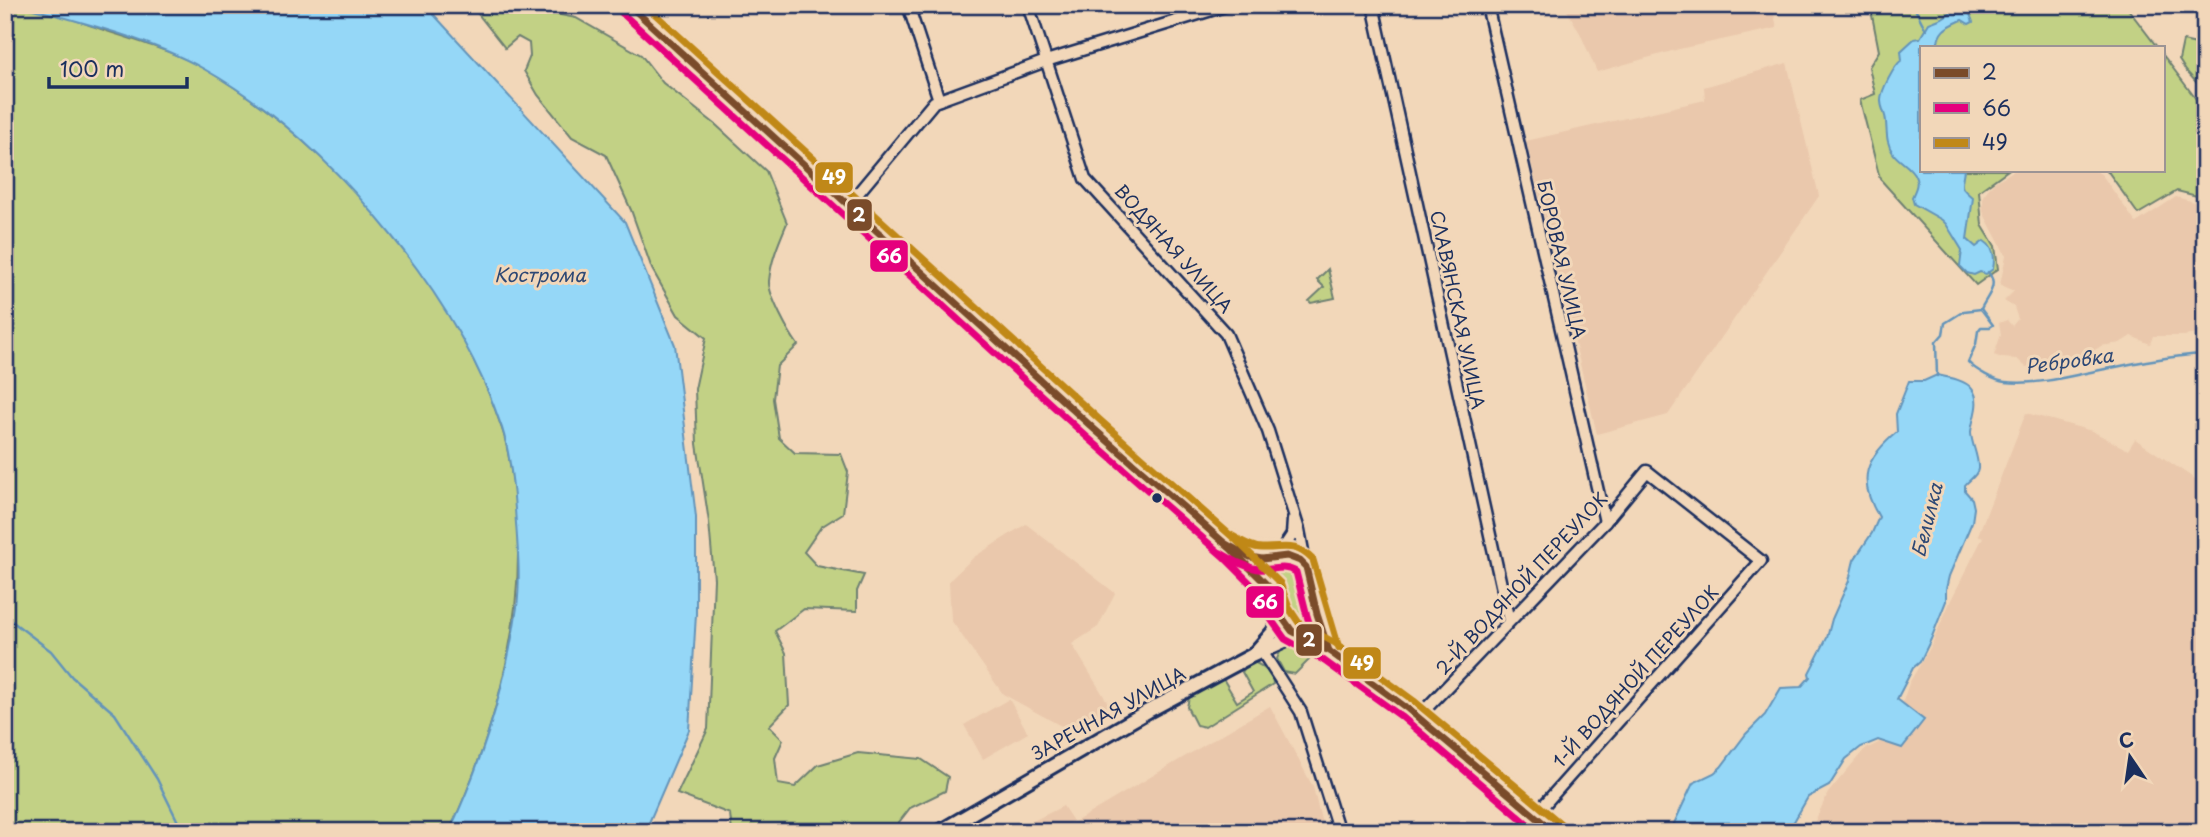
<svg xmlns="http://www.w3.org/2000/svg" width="2210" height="837" font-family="'Playpen Sans',sans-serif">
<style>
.built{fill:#eac8ac}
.green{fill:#c2d185;stroke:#6e8072;stroke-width:2}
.water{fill:#95d7f7;stroke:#6494ba;stroke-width:2}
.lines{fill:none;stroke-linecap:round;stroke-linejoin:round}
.stream{stroke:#6494ba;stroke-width:2.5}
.minor-casing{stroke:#1b2f5e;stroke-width:15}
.tertiary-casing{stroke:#1b2f5e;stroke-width:18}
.minor{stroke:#f2d7b9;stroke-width:10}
.tertiary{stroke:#f2d7b9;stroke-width:12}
.bus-1-casing{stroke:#f2d7b9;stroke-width:12}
.bus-2-casing{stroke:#f2d7b9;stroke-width:12}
.bus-3-casing{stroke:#f2d7b9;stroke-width:12}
.bus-1{stroke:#7a4b2a;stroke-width:7}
.bus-2{stroke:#e5007d;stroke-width:7}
.bus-3{stroke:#c08818;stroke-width:7}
.bus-dot{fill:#1b2f5e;stroke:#f2d7b9;stroke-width:2.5}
.labels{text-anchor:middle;stroke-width:6;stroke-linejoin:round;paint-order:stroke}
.street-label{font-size:18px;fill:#1b2f5e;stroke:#f2d7b9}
.water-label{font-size:19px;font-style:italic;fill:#2d4875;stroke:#f2d7b9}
.line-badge{stroke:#f2d7b9;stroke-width:2.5}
.badge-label{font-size:19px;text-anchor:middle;font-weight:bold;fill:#fff}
</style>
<rect width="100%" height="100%" fill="#f2d7b9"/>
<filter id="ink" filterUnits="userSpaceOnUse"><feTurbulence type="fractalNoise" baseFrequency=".0143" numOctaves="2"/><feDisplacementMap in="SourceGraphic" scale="14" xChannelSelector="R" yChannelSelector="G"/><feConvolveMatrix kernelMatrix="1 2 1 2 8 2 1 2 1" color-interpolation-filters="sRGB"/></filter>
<g filter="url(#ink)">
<g class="built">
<path d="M 1564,5 L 1772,5 L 1777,28 L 1679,49 L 1597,72 L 1580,33 Z"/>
<path d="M 1787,63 L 1819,196 L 1668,415 L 1597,434 L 1526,141 L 1705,100 L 1704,87 Z"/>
<path d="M 2015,170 L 2095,170 L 2102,175 L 2136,223 L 2176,197 L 2205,205 L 2205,333 L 2183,336 L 2153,336 L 2150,344 L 2131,336 L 2120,343 L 2101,346 L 2078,361 L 2050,357 L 2041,364 L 2026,367 L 2017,359 L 2002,358 L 1994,355 L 2001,334 L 1999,323 L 2007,320 L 2012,326 L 2018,319 L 2014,307 L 2004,301 L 2014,291 L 2000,285 L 2006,256 L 1983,212 L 1983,196 L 1993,183 Z"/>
<path d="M 2026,413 L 2092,431 L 2128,450 L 2135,439 L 2198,481 L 2205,480 L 2205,832 L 1810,832 L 1828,793 L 1864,750 L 1880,742 L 1901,707 L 1909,683 L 1930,648 L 1951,600 L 1983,537 L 1978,535 Z"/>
<path d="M 1026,524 L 1115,593 L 1098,627 L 1072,644 L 1111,708 L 1072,732 L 1003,694 L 951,620 L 949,581 L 974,557 Z"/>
<path d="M 1009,699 L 1028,733 L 983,759 L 964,725 Z"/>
<path d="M 1270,706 L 1313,787 L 1324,832 L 1058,832 Z"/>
<path d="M 1063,806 L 1073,821 L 1054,832 L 1011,832 Z"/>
</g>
<g class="green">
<path d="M 5,5 C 37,5 71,19 101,29 C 136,41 173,51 205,69 C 331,143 457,288 502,429 C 508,446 510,465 513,483 C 531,602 499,725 449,832 L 5,832 Z"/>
<path d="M 471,5 L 547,5 L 551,13 L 576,18 L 641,55 L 663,83 L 715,124 L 766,171 L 787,223 C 779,242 771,260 769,281 C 768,295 789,333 798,345 L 777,366 L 773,399 L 779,438 L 795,453 L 841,454 L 848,472 L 843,513 L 821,527 L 804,552 L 817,566 L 864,575 L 857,591 L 857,611 L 804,609 L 775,631 L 786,653 L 789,705 L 769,726 L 783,740 L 775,758 L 778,784 L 795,787 L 818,765 L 858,753 L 921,759 L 948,777 L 945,791 L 910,808 L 896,826 L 888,832 L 732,832 L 730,814 L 677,794 L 708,729 L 714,579 L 709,522 L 697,444 L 695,389 L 706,338 L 678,315 L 652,269 L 631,210 L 606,155 L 572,137 L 538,95 L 524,71 L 530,56 L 529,43 L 518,37 L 505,48 Z"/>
<path d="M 1870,5 L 2125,5 L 2157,47 L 1921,47 L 1921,170 L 2008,170 L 1979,191 L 1982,225 L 1995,246 L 1998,269 L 1976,285 L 1880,179 L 1860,100 L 1875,94 L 1869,67 L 1879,51 Z"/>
<path d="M 2183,41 L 2196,44 L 2204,55 L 2205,92 L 2186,71 L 2179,60 Z"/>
<path d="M 2163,55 L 2205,111 L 2205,198 L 2177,191 L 2138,214 L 2109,173 L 2105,170 L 2163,170 Z"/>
<path d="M 1328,269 L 1335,298 L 1311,303 L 1309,301 L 1324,287 L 1317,280 Z"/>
<path d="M 1287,561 L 1298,567 L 1310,615 L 1306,622 L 1298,626 L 1287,620 L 1275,572 L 1279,564 Z"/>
<path d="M 1293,644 L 1309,647 L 1316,653 L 1295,674 L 1284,672 L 1277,659 C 1280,650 1284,646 1293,644 Z"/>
<path d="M 1254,662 C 1263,666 1273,674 1273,684 L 1205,727 L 1196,725 L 1187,707 L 1190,693 L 1222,677 L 1237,702 L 1253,692 L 1242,672 L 1248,664 Z"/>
</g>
<g class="water">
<path d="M 18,5 L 425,5 L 625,222 L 675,345 L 696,517 L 696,614 L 689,730 L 645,832 L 449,832 C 482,762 506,684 517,607 C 521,575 517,541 515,509 C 513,483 510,453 502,428 C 478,357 438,293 391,235 C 339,170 277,110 204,69 C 153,40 75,20 18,5 Z"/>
<path d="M 1962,5 L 1981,5 L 1970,14 L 1973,22 L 1969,24 L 1962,20 C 1947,27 1939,29 1937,47 L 1921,47 L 1921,170 L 1964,170 C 1961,188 1959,186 1973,198 L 1967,239 L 1976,247 L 1984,241 C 1994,247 1995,259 1993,269 L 1986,274 L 1980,272 L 1974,275 L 1967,273 L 1960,266 L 1962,250 L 1946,224 L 1942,220 L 1914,204 L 1912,197 C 1915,190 1919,184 1915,176 C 1911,166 1899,162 1893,153 C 1886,143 1887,133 1886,122 C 1886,114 1881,109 1881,101 C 1880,92 1895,64 1902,60 L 1901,51 L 1914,39 L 1920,38 L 1929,23 L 1942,18 Z"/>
<path d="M 1937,375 C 1947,377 1966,380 1972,389 C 1982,401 1972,419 1971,432 C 1971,444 1979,456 1978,469 C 1977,476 1969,480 1965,485 L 1965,491 L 1972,499 L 1974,508 L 1972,522 L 1949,576 L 1946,589 L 1946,601 L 1931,639 L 1920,662 L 1913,668 L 1897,699 L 1924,720 L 1902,748 L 1878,740 L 1861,747 L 1846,759 L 1829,786 L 1808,797 L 1788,832 L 1670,832 L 1693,783 L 1714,773 L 1721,767 L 1746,734 L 1765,715 L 1781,688 L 1801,687 L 1810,677 L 1809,673 L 1827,638 L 1832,619 L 1849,581 L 1854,560 L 1872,533 L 1879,517 C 1856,479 1866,458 1897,432 L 1896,414 L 1909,381 L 1924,381 Z"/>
</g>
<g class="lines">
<g class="stream">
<path d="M 1913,5 L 1926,30"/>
<path d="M 1981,309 L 1993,325 L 1990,327 L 1981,327 L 1978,331 L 1976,344 L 1968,362 C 1975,370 1995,381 2005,382 C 2032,385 2059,379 2086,373 C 2125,365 2165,356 2205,354"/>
<path d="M 1937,376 L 1936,342 L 1943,334 L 1945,323 L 1964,311 L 1981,309 C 1986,297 2000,286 1988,272"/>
<path d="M 5,616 L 51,651 L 72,677 L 115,714 L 157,779 L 183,832"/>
</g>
<g class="minor-casing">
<g id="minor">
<path d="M 908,5 L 939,100"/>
<path d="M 1028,5 L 1085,179 L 1226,334 L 1268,431 L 1299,530 L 1306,567"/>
<path d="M 1373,5 L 1509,621"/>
<path d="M 1487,5 L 1605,522"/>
<path d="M 910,11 L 925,5"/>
<path d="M 849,204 L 934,102 L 1046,61 L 1228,5"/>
<path d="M 2204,461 L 2205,461"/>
<path d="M 1278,556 L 1292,535 L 1293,520"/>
<path d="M 1263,653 L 1301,712 L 1339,832"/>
<path d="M 1418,717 L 1605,522 L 1647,471 L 1761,561 L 1535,815"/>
</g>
</g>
<g class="tertiary-casing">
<g id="tertiary">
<path d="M 629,5 L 1094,429 L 1230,548 L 1272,590"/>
<path d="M 1238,551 L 1262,559 L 1278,556 L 1294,558 L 1306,567 L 1317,614 L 1329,651"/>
<path d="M 1274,558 L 1270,577 L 1272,590 L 1279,613 L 1292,631 L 1329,651 L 1408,709 L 1554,832"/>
<path d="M 1254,654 L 1274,631 L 1279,613"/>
<path d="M 939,832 L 1148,711 L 1251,656 L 1300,634 L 1307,629 L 1317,614"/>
</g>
</g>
<use href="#minor" class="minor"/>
<use href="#tertiary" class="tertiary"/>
<g class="bus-1-casing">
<g id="bus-1">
<path d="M 629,5 L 1094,429 L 1230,548 L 1272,590 L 1279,613 L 1292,631 L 1329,651 L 1408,709 L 1554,832"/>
<path d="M 1226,544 L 1250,557 L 1262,559 L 1287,556 L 1300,561 L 1306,567 L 1317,614 L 1329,651"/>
</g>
</g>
<g class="bus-2-casing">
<g id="bus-2">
<path d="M 622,13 L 1087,437 L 1223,556 L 1263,596 L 1270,618 L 1285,639 L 1323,660 L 1402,717 L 1537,832"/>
<path d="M 1221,553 C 1233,560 1244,567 1258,569 C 1272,571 1284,564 1296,572 L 1307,616 L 1319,654"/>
</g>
</g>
<g class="bus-3-casing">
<g id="bus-3">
<path d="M 645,5 L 1101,421 L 1237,541 L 1280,583 L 1289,608 L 1299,623 L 1335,643 L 1414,701 L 1561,824"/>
<path d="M 1231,535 C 1240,540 1251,548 1262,548 C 1284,549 1294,541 1313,560 L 1339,648"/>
</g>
</g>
<use href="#bus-1" class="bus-1"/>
<use href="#bus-2" class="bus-2"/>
<use href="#bus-3" class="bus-3"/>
</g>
</g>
<circle class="bus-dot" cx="1157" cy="498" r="6"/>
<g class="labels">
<g class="street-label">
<text transform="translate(1173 249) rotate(48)" y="6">ВОДЯНАЯ УЛИЦА</text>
<text transform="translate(1561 260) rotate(77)" y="6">БОРОВАЯ УЛИЦА</text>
<text transform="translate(1457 310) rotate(78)" y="6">СЛАВЯНСКАЯ УЛИЦА</text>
<text transform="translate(1522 584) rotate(-47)" y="6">2-Й ВОДЯНОЙ ПЕРЕУЛОК</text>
<text transform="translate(1636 677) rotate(-48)" y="6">1-Й ВОДЯНОЙ ПЕРЕУЛОК</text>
<text transform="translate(1109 714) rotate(-29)" y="6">ЗАРЕЧНАЯ УЛИЦА</text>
</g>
<g class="water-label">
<text x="540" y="282">Кострома</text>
<text transform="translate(2069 361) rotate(-8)" y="7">Ребровка</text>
<text transform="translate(1927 520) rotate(-76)" y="7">Белилка</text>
</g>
</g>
<g class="line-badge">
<rect x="814" y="161" width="40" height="33" rx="7" fill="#c08818"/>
<rect x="846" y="198" width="27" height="34" rx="7" fill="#7a4b2a"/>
<rect x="869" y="239" width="40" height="34" rx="7" fill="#e5007d"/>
<rect x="1245" y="585" width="40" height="34" rx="7" fill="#e5007d"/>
<rect x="1295" y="623" width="28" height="34" rx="7" fill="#7a4b2a"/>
<rect x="1342" y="646" width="40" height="34" rx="7" fill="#c08818"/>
</g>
<g class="badge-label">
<text x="834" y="184">49</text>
<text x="859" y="222">2</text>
<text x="889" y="263">66</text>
<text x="1265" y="609">66</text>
<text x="1309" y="647">2</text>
<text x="1362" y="670">49</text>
</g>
<rect width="2210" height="837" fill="none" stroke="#f2d7b9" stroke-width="28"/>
<rect x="14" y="14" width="2182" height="809" fill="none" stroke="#1b2f5e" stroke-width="2.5" filter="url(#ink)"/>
<rect x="1920" y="46" width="245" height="126" fill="#f2d7b9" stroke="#9c9495" stroke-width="2"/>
<rect x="1934" y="68" width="35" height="10" fill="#7a4b2a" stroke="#9c9495" stroke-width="2"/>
<text x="1982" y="80" font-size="21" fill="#1b2f5e">2</text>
<rect x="1934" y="103" width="35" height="10" fill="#e5007d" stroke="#9c9495" stroke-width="2"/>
<text x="1982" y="116" font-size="21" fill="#1b2f5e">66</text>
<rect x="1934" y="138" width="35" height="10" fill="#c08818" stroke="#9c9495" stroke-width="2"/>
<text x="1982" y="150" font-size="21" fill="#1b2f5e">49</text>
<g transform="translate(2130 757) rotate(347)" stroke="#f2d7b9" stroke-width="5" paint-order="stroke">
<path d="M0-5L12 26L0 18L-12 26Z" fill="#1b2f5e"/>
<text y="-10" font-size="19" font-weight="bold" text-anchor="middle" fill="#1b2f5e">С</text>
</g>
<path d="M49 77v10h138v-10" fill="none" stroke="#1b2f5e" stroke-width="3.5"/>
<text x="60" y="77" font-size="21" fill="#1b2f5e" stroke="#f2d7b9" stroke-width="5" paint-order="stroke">100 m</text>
</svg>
